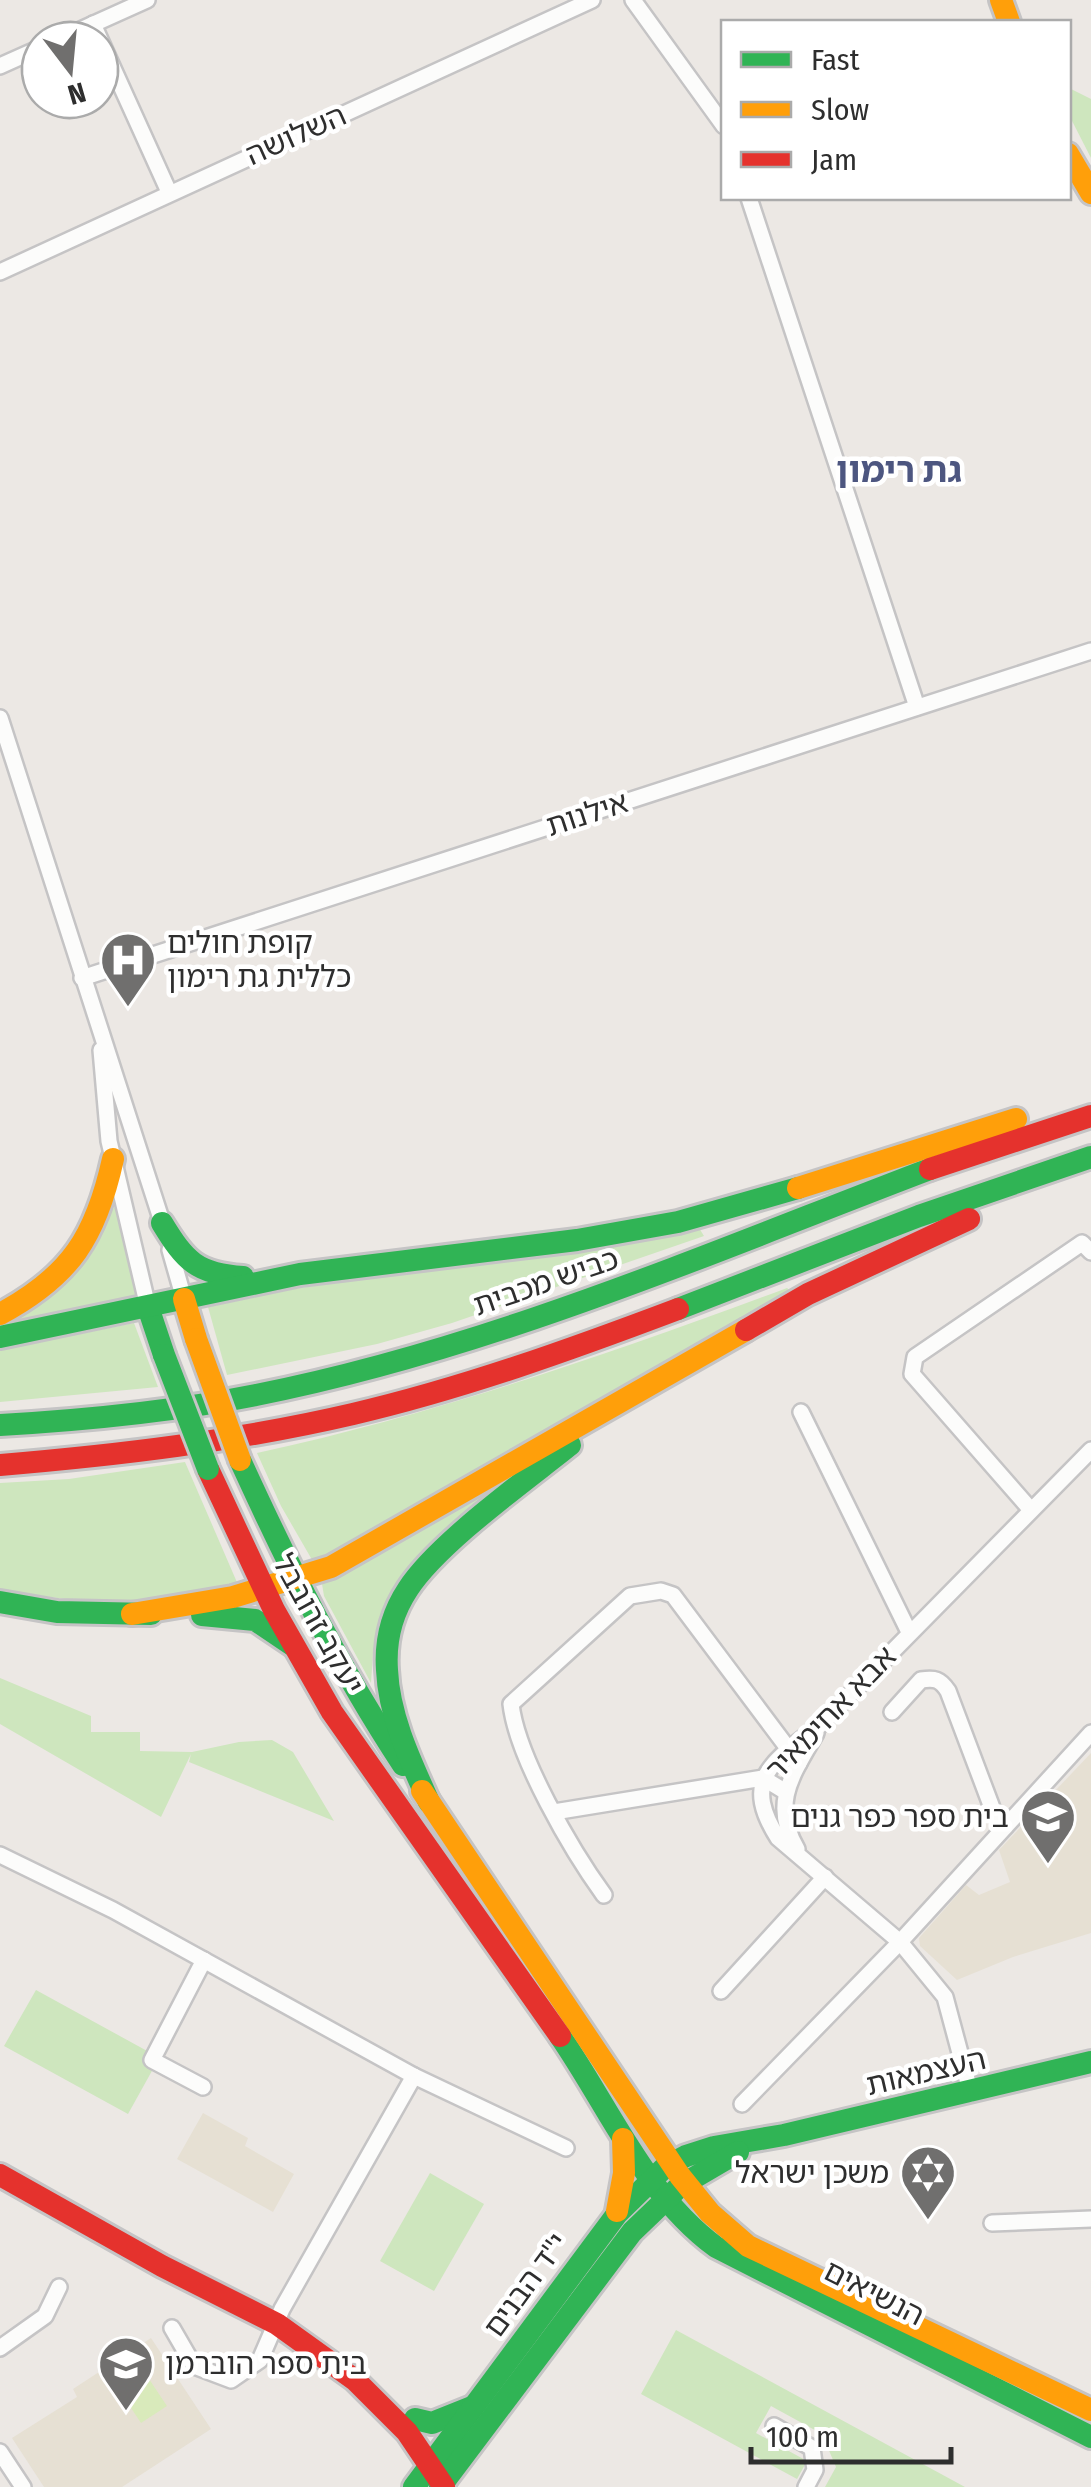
<svg xmlns="http://www.w3.org/2000/svg" width="1091" height="2487" font-family="'Fira Sans Condensed','Noto Sans Hebrew',sans-serif">
<style>
.education{fill:#e6e0d3}
.green{fill:#cee6be}
.pitch{fill:#d9eabb}
.lines{fill:none;stroke-linecap:round;stroke-linejoin:round}
.street-casing{stroke:#c5c4c5;stroke-width:20}
.fast-casing{stroke:#c5c4c5;stroke-width:28}
.slow-casing{stroke:#c5c4c5;stroke-width:28}
.jam-casing{stroke:#c5c4c5;stroke-width:28}
.street{stroke:#fcfcfb;stroke-width:15}
.fast{stroke:#30b455;stroke-width:22}
.slow{stroke:#ff9f0a;stroke-width:22}
.jam{stroke:#e5322d;stroke-width:22}
.fast-bridge-casing{stroke:#c5c4c5;stroke-width:28;stroke-linecap:butt}
.slow-bridge-casing{stroke:#c5c4c5;stroke-width:28;stroke-linecap:butt}
.fast-bridge{stroke:#30b455;stroke-width:22}
.slow-bridge{stroke:#ff9f0a;stroke-width:22}
.labels{text-anchor:middle;stroke-width:9;stroke-linejoin:round;paint-order:stroke}
.street-label{font-size:30px;fill:#2e2e2e;stroke:#fff}
.poi-label{font-size:30px;fill:#2e2e2e;stroke:#fff;text-anchor:start}
.quarter-label{font-size:35px;font-weight:bold;fill:#4d5680;stroke:#fff}
</style>
<rect width="100%" height="100%" fill="#ece8e4"/>
<g class="education">
<path d="M 1091,1753 L 1091,1933 L 1013,1957 L 957,1980 L 920,1946 L 919,1938 L 966,1885 L 979,1895 L 1010,1882 L 999,1850 Z"/>
<path d="M 203,2113 L 248,2138 L 245,2146 L 294,2174 L 273,2212 L 177,2159 Z"/>
<path d="M 151,2338 L 211,2429 L 122,2487 L 44,2487 L 12,2438 L 77,2397 L 73,2389 Z"/>
</g>
<g class="green">
<path d="M 1069,88 L 1091,99 L 1091,158 L 1069,115 Z"/>
<path d="M 116,1206 L 141,1302 L 0,1322 Z"/>
<path d="M 699,1228 L 704,1236 L 452,1323 L 377,1344 L 227,1375 L 208,1307 L 294,1289 Z"/>
<path d="M 787,1288 L 793,1293 L 315,1565 L 281,1506 L 257,1453 C 439,1413 613,1353 787,1288 Z"/>
<path d="M 134,1323 L 158,1387 L 0,1402 L 0,1350 Z"/>
<path d="M 185,1462 L 239,1587 L 115,1606 L 0,1590 L 0,1483 L 69,1479 Z"/>
<path d="M 510,1473 L 373,1653 L 371,1683 L 324,1596 L 322,1584 Z"/>
<path d="M 0,1678 L 91,1716 L 91,1732 L 140,1732 L 140,1751 L 192,1752 L 239,1742 L 272,1740 L 293,1752 L 334,1821 L 189,1762 L 191,1754 L 161,1817 L 0,1724 Z"/>
<path d="M 36,1990 L 149,2052 L 143,2063 L 153,2069 L 128,2114 L 4,2046 Z"/>
<path d="M 430,2173 L 484,2204 L 434,2291 L 380,2261 Z"/>
<path d="M 676,2330 L 965,2487 L 825,2487 L 836,2467 L 822,2434 L 771,2406 L 756,2433 L 807,2461 L 797,2479 L 641,2394 Z"/>
</g>
<path class="pitch" d="M 141,2367 L 167,2406 L 141,2423 L 115,2384 Z"/>
<g class="lines">
<g class="street-casing">
<g id="street">
<path d="M 633,0 L 724,126"/>
<path d="M 93,24 L 169,192"/>
<path d="M 58,40 L 147,0"/>
<path d="M 0,66 L 40,48"/>
<path d="M 749,198 L 917,707"/>
<path d="M 0,272 L 592,0"/>
<path d="M 0,718 L 164,1228"/>
<path d="M 82,978 L 1091,651"/>
<path d="M 101,1050 L 109,1141 L 148,1307"/>
<path d="M 170,1250 L 184,1299"/>
<path d="M 801,1412 L 909,1632"/>
<path d="M 1031,1510 L 912,1374 L 915,1357 L 1082,1243 L 1091,1252"/>
<path d="M 892,1712 L 921,1680 C 935,1678 940,1679 948,1691 L 994,1813 L 1005,1827"/>
<path d="M 554,1812 L 763,1778 L 786,1792"/>
<path d="M 797,1849 C 770,1803 793,1774 816,1733"/>
<path d="M 0,1855 L 113,1910 L 414,2076 L 566,2148"/>
<path d="M 604,1895 C 572,1851 517,1757 511,1704 L 630,1596 L 661,1591 L 673,1595 L 799,1763"/>
<path d="M 721,1991 L 825,1877"/>
<path d="M 203,2087 L 152,2060 L 204,1960"/>
<path d="M 971,2094 L 945,1997 L 900,1942 L 778,1838 C 740,1778 774,1761 820,1725 L 1091,1450"/>
<path d="M 742,2104 L 900,1942 L 1091,1733"/>
<path d="M 992,2223 L 1091,2219"/>
<path d="M 172,2328 L 194,2366 L 231,2380 L 260,2360 L 282,2309 L 414,2076"/>
<path d="M 0,2348 L 45,2316 L 59,2287"/>
<path d="M 774,2426 L 812,2448 L 815,2470 L 806,2487"/>
<path d="M 0,2452 L 23,2487"/>
</g>
</g>
<g class="fast-casing">
<g id="fast">
<path d="M 162,1223 C 185,1261 197,1274 243,1277"/>
<path d="M 148,1307 L 164,1355"/>
<path d="M 678,1309 L 919,1216 L 1091,1157"/>
<path d="M 0,1337 L 300,1274 L 577,1240 L 678,1222 L 798,1188"/>
<path d="M 0,1425 C 86,1420 171,1412 256,1395 C 489,1349 709,1253 930,1169"/>
<path d="M 240,1460 C 288,1565 339,1668 403,1765"/>
<path d="M 0,1602 L 57,1612 L 151,1614"/>
<path d="M 202,1615 L 255,1620 L 292,1645"/>
<path d="M 429,1802 C 410,1760 389,1716 387,1670 C 385,1641 392,1613 408,1589 C 438,1543 525,1481 570,1445"/>
<path d="M 560,2036 C 609,2107 645,2195 716,2247 L 1091,2437"/>
<path d="M 415,2419 L 432,2423 L 472,2407"/>
<path d="M 414,2487 L 617,2214 L 665,2167 L 686,2156 L 714,2147 L 784,2135 L 1091,2062"/>
<path d="M 440,2487 L 632,2232 L 680,2186 L 738,2152"/>
</g>
</g>
<g class="slow-casing">
<g id="slow">
<path d="M 1001,0 L 1009,22"/>
<path d="M 1068,154 L 1091,193"/>
<path d="M 798,1188 L 1016,1119"/>
<path d="M 184,1299 L 196,1339"/>
<path d="M 0,1314 C 71,1276 96,1236 113,1159"/>
<path d="M 132,1614 L 233,1597 L 331,1567 L 746,1330"/>
<path d="M 422,1791 L 680,2176 L 710,2213 L 748,2246 L 1091,2410"/>
<path d="M 617,2211 L 624,2173 L 623,2139"/>
</g>
</g>
<g class="jam-casing">
<g id="jam">
<path d="M 930,1169 L 1091,1116"/>
<path d="M 746,1330 L 808,1294 L 969,1219"/>
<path d="M 0,1465 C 119,1455 237,1441 353,1414 C 464,1388 572,1349 678,1309"/>
<path d="M 208,1469 L 274,1610 L 332,1712 L 560,2036"/>
<path d="M 0,2175 L 162,2266 L 277,2324 L 355,2380 L 407,2432 L 444,2487"/>
</g>
</g>
<use href="#street" class="street"/>
<use href="#fast" class="fast"/>
<use href="#slow" class="slow"/>
<use href="#jam" class="jam"/>
<g class="fast-bridge-casing">
<path id="fast-bridge" d="M 164,1355 L 208,1469"/>
</g>
<g class="slow-bridge-casing">
<path id="slow-bridge" d="M 196,1339 L 240,1460"/>
</g>
<use href="#fast-bridge" class="fast-bridge"/>
<use href="#slow-bridge" class="slow-bridge"/>
</g>
<defs>
<g id="hospital-pin" transform="scale(2.875)"><path d="M0 17L-7.5 6A9.5 9.5 0 1 1 7.5 6Z" fill="#706f6e" stroke="#fff"/><path d="M-5-5h3v3.5h4V-5h3V5h-3V1.5h-4V5h-3Z" fill="#fff"/></g>
<g id="school-pin" transform="scale(2.875)"><path d="M0 17L-7.5 6A9.5 9.5 0 1 1 7.5 6Z" fill="#706f6e" stroke="#fff"/><path d="M0-5L7-2L0 1L-7-2ZM-4 1L0 2.5L4 1V4Q0 6-4 4Z" fill="#fff"/></g>
<g id="synagogue-pin" transform="scale(2.875)"><path d="M0 17L-7.5 6A9.5 9.5 0 1 1 7.5 6Z" fill="#706f6e" stroke="#fff"/><path d="M0-6.5L5.6 3.2H-5.6ZM0 6.5L5.6-3.2H-5.6Z" fill="#fff"/></g>
</defs>
<g fill-rule="evenodd">
<use href="#hospital-pin" x="128" y="960"/>
<use href="#school-pin" x="1048" y="1817"/>
<use href="#synagogue-pin" x="928" y="2173"/>
<use href="#school-pin" x="126" y="2364"/>
</g>
<g class="labels">
<g class="street-label">
<text transform="translate(296 135) rotate(-24)" y="10">השלושה</text>
<text transform="translate(587 814) rotate(-18)" y="10">אילנות</text>
<text transform="translate(546 1282) rotate(-19)" y="10">כביש מכבית</text>
<text transform="translate(318 1624) rotate(61)" y="10">יעקב זרובבל</text>
<text transform="translate(831 1713) rotate(-46)" y="10">אבא אחימאיר</text>
<text transform="translate(926 2072) rotate(-13)" y="10">העצמאות</text>
<text transform="translate(526 2285) rotate(-54)" y="10">י''ד הבנים</text>
<text transform="translate(874 2293) rotate(27)" y="10">הנשיאים</text>
</g>
<g class="poi-label">
<text x="167" y="953">קופת חולים<tspan x="167" dy="34">כללית גת רימון</tspan></text>
<text x="1009" y="1827" text-anchor="end">בית ספר כפר גנים</text>
<text x="889" y="2183" text-anchor="end">משכן ישראל</text>
<text x="165" y="2374">בית ספר הוברמן</text>
</g>
<g class="quarter-label">
<text x="899" y="482">גת רימון</text>
</g>
</g>
<rect x="721" y="20" width="350" height="180" fill="#ffffff" stroke="#ababab" stroke-width="2.5"/>
<rect x="741" y="52" width="50" height="15" fill="#30b455" stroke="#ababab" stroke-width="2.5"/>
<text x="811" y="70" font-size="30" fill="#2e2e2e">Fast</text>
<rect x="741" y="102" width="50" height="15" fill="#ff9f0a" stroke="#ababab" stroke-width="2.5"/>
<text x="811" y="120" font-size="30" fill="#2e2e2e">Slow</text>
<rect x="741" y="152" width="50" height="15" fill="#e5322d" stroke="#ababab" stroke-width="2.5"/>
<text x="811" y="170" font-size="30" fill="#2e2e2e">Jam</text>
<g transform="translate(70 70) rotate(164)"><circle r="48" fill="#ffffff" stroke="#ababab" stroke-width="2.5"/>
<path d="M0-8L18 38L0 25L-18 38Z" fill="#706f6e"/>
<text y="-15" font-size="28" font-weight="bold" text-anchor="middle" fill="#2e2e2e">N</text>
</g>
<path d="M751 2447v15h200v-15" fill="none" stroke="#2e2e2e" stroke-width="5"/>
<text x="766" y="2447" font-size="30" fill="#2e2e2e" stroke="#ffffff" stroke-width="8" paint-order="stroke">100 m</text>
</svg>
